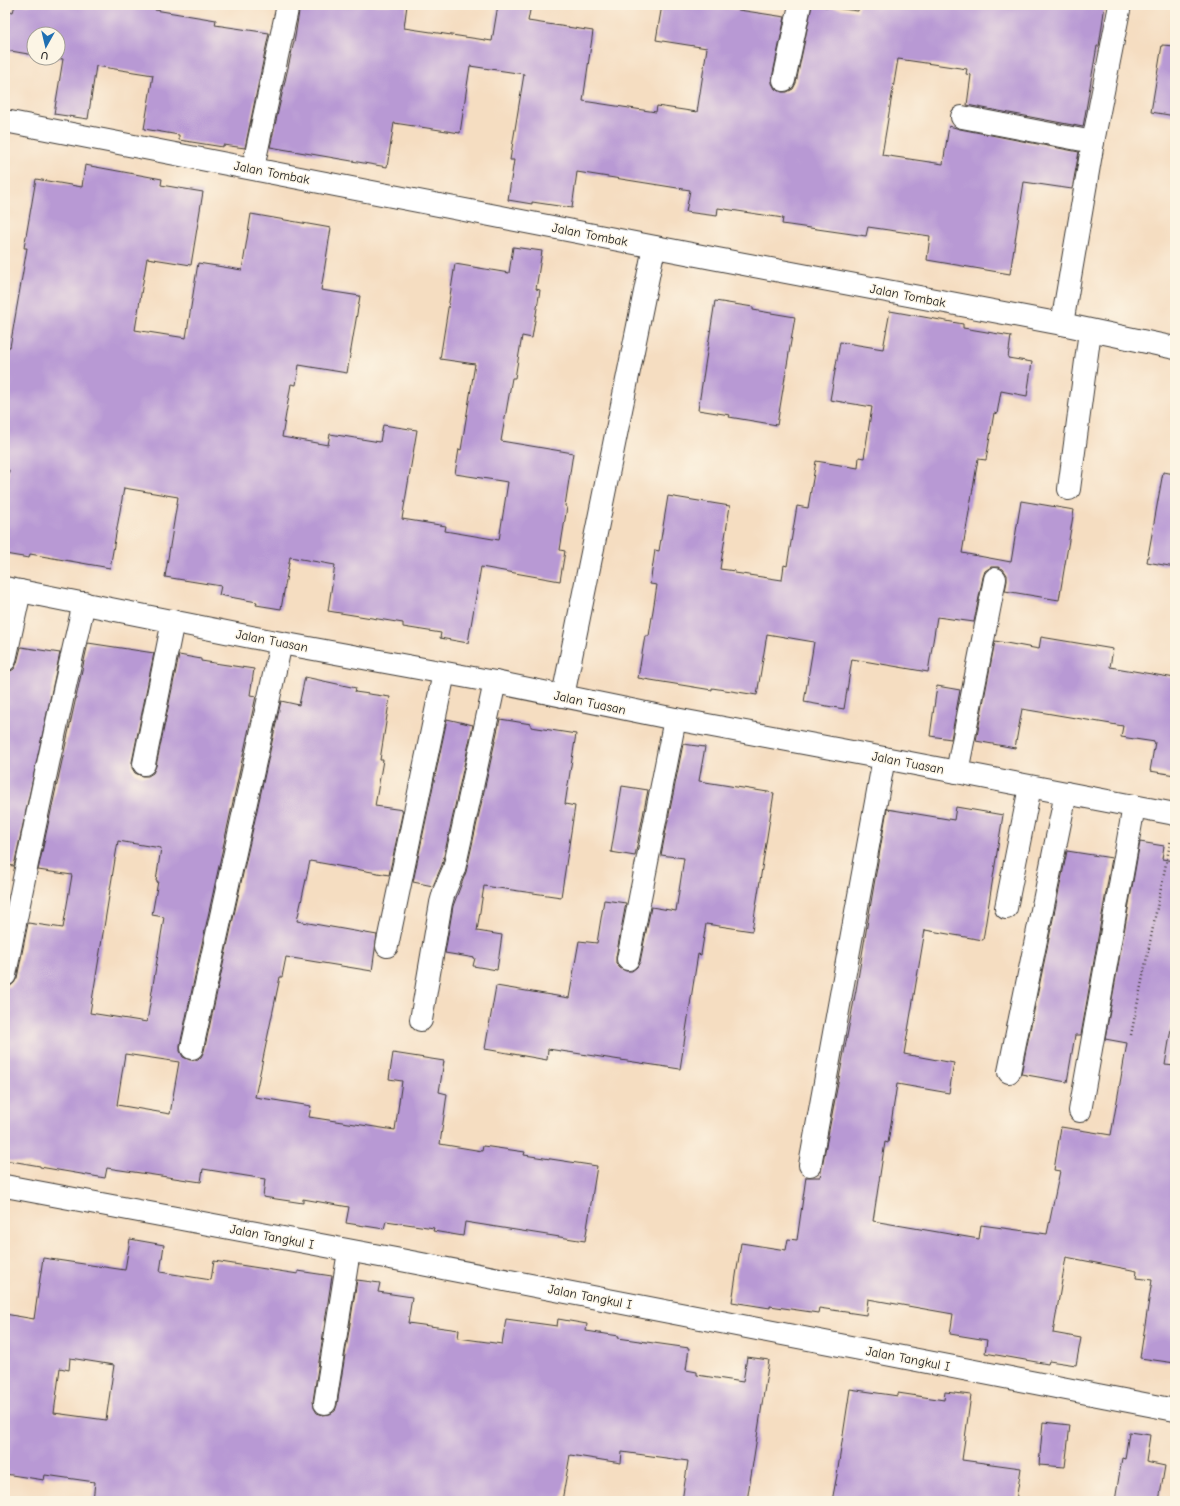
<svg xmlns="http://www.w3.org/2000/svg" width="1180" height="1506" font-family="'Comic Neue',sans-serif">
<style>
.building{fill:#b899d4;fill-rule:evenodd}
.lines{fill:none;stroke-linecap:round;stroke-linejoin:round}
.minor-casing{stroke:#3d3935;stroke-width:24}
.path{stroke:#3d3935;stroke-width:2.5;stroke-dasharray:1 3;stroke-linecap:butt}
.minor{stroke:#fff;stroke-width:22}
.labels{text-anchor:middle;stroke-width:3;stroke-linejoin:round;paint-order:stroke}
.street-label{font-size:13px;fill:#1c1c1c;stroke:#fcf5e5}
</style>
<rect width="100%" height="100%" fill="#fcf5e5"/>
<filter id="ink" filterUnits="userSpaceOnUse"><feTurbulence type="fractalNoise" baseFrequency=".025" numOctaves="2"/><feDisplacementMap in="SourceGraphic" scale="8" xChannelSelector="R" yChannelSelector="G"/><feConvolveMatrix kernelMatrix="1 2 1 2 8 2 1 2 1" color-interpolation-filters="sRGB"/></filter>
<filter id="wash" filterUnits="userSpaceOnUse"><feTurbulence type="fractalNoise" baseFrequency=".012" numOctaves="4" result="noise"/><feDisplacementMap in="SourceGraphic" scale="16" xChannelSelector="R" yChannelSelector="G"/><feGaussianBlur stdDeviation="0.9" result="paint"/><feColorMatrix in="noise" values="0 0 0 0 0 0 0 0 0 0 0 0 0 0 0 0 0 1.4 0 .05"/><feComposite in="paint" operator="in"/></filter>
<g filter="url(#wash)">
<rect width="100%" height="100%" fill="#f5ddc1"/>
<g id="blocks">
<g class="building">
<path d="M 15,5 L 156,5 L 155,10 L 216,20 L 215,25 L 269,33 L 245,148 L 223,145 L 223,147 L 179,140 L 179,135 L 144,129 L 153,75 L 96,66 L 88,119 L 54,114 L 63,59 L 54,58 L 58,58 L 58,34 L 34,34 L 34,55 L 5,50 L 5,10 L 13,12 Z"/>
<path d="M 300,5 L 407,5 L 404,28 L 492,41 L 498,5 L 531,5 L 528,21 L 593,31 L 583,101 L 656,112 L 657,106 L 697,112 L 707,48 L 656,40 L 662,5 L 706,5 L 785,17 L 772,78 L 772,83 L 775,89 L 782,92 L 787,92 L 793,89 L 796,83 L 812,5 L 858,11 L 859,5 L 1105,5 L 1099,46 L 1097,46 L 1083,127 L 967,105 L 971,75 L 966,74 L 967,69 L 898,59 L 882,155 L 943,164 L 949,126 L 960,129 L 1079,152 L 1072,189 L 1024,182 L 1010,274 L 927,260 L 930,236 L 868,227 L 866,236 L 782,224 L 783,218 L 718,208 L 717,216 L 686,212 L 690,190 L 577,172 L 572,208 L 532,202 L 532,204 L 508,200 L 514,160 L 510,160 L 524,74 L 470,66 L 460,133 L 394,123 L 387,167 L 270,147 L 295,37 Z"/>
<path d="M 1162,45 L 1175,46 L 1175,116 L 1151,112 Z"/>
<path d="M 85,165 L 162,179 L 161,185 L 203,192 L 191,265 L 147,258 L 135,330 L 186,338 L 198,263 L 242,270 L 251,214 L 331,228 L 321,290 L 360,296 L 347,373 L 299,365 L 296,385 L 291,384 L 282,437 L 328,445 L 330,434 L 380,442 L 383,425 L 417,430 L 402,519 L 446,526 L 445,531 L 499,540 L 508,482 L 455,474 L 459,449 L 461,450 L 475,364 L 440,359 L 455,264 L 509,273 L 513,247 L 542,251 L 536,289 L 540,290 L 532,338 L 522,336 L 515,378 L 512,378 L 501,441 L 573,453 L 565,506 L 567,507 L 560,550 L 565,551 L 560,581 L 481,567 L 468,643 L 440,638 L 441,633 L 403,627 L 403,623 L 328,611 L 335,565 L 290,557 L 281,609 L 256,605 L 257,602 L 219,595 L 221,586 L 165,577 L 178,497 L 124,488 L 110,568 L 30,554 L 29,558 L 5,554 L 5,495 L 9,470 L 5,469 L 5,364 L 8,347 L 10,347 L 27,248 L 24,248 L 36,179 L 82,187 Z"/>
<path d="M 715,301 L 753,307 L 753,310 L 795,317 L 777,425 L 729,417 L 730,415 L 698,410 Z"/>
<path d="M 890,311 L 963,324 L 963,328 L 1011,336 L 1008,358 L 1032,362 L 1027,396 L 1001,391 L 997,414 L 994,413 L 986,460 L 978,459 L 962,553 L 1011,562 L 1021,501 L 1074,510 L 1059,600 L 1005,591 L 1007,581 L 1007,575 L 1003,569 L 998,567 L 991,567 L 985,571 L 983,577 L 974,622 L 937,617 L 928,672 L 852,659 L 844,709 L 804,702 L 814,642 L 767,634 L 757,695 L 712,688 L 712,690 L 638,678 L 645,636 L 649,636 L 657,585 L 650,584 L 655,550 L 659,551 L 668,496 L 730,506 L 720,569 L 735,571 L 735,573 L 782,580 L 784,565 L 787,566 L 797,506 L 808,508 L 816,461 L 858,468 L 859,457 L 864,458 L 872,407 L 830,400 L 840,342 L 883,349 Z"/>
<path d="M 1163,472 L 1175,474 L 1175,567 L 1147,562 Z"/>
<path d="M 1041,637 L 1113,649 L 1110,667 L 1175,678 L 1175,775 L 1150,771 L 1155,742 L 1121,737 L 1123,726 L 1022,709 L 1015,748 L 976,741 L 995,641 L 1039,649 Z"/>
<path d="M 88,643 L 154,653 L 132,762 L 132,768 L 135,773 L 142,776 L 148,776 L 153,773 L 156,766 L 179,655 L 201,659 L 201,661 L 254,669 L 250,695 L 256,696 L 180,1045 L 180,1051 L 183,1057 L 190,1060 L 196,1060 L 201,1057 L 204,1051 L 281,701 L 299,705 L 305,677 L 356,688 L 355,692 L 390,697 L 380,760 L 383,760 L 375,806 L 403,810 L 389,875 L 310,861 L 297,921 L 377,935 L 372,971 L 286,957 L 282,977 L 280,977 L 255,1097 L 311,1106 L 309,1117 L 395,1130 L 402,1081 L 389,1079 L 393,1053 L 444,1061 L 439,1092 L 447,1094 L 440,1144 L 482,1151 L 483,1146 L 525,1152 L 524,1155 L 597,1166 L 585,1241 L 465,1222 L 463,1236 L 433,1231 L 434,1228 L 386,1221 L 384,1229 L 346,1223 L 349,1207 L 303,1199 L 303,1203 L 263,1197 L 265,1179 L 203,1169 L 201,1182 L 107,1168 L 105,1178 L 40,1167 L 40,1166 L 5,1160 L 5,987 L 9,987 L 14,983 L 17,978 L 28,923 L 63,928 L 72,875 L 38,870 ZM 118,841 L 161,848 L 156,881 L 158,881 L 152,915 L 164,917 L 147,1022 L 90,1013 ZM 125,1054 L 179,1062 L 170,1114 L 117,1105 Z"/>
<path d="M 21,647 L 60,653 L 14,866 L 5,865 L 5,698 L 9,672 L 14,669 L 17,663 Z"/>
<path d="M 937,686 L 960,690 L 951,739 L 930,736 Z"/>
<path d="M 447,719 L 473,725 L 442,865 L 433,886 L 413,882 Z"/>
<path d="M 500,719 L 531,724 L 531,727 L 576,734 L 565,804 L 575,806 L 561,897 L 484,886 L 477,931 L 502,935 L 497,970 L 473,966 L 475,958 L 445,953 L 453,906 L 466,872 Z"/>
<path d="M 683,744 L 705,747 L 699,781 L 774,793 L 752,931 L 706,924 L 701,955 L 698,954 L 680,1069 L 548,1049 L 547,1060 L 485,1049 L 496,986 L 569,998 L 579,941 L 597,943 L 604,900 L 626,903 L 616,957 L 616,963 L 620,968 L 626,971 L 632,971 L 637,967 L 640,962 L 651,907 L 676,911 L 684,858 L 661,855 Z"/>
<path d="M 622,786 L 648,790 L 635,856 L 611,852 Z"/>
<path d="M 956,807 L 1003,815 L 983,940 L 925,930 L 904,1054 L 954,1063 L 949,1093 L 897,1084 L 888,1143 L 885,1142 L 873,1221 L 979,1239 L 981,1225 L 1047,1234 L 1060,1171 L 1054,1170 L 1061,1127 L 1111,1135 L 1127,1043 L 1105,1039 L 1140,842 L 1164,846 L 1162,859 L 1175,861 L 1175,1005 L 1165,1065 L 1175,1066 L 1175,1363 L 1140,1358 L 1152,1280 L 1136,1278 L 1137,1271 L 1066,1257 L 1053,1333 L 1081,1338 L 1076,1365 L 1049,1361 L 1048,1364 L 985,1353 L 987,1340 L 950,1334 L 953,1314 L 868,1299 L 866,1315 L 819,1308 L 818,1313 L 770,1306 L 770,1308 L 732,1302 L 741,1243 L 786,1250 L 788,1239 L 797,1240 L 806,1177 L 820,1177 L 856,990 L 887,809 L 954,820 Z"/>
<path d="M 1067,851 L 1112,858 L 1081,1035 L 1075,1035 L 1067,1082 L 1021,1074 Z"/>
<path d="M 130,1239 L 164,1245 L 160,1272 L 211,1280 L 214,1261 L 298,1274 L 298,1271 L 332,1276 L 313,1401 L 314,1408 L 317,1413 L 323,1415 L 330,1414 L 335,1411 L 337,1405 L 357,1280 L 380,1283 L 378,1292 L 412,1297 L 408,1323 L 459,1330 L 458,1338 L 502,1344 L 506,1319 L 557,1326 L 558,1319 L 587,1324 L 586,1331 L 619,1336 L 618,1338 L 689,1348 L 686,1370 L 697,1372 L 697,1375 L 743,1382 L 747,1357 L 769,1360 L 747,1501 L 682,1501 L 688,1461 L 622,1452 L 621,1463 L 570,1455 L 562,1501 L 93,1501 L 95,1482 L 45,1475 L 44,1480 L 5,1474 L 5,1314 L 34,1319 L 43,1258 L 125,1270 ZM 70,1358 L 114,1365 L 106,1420 L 54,1413 L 60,1368 L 69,1370 Z"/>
<path d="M 850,1389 L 898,1396 L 898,1393 L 944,1400 L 945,1392 L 971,1395 L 962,1460 L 1021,1468 L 1016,1501 L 832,1501 L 837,1475 Z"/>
<path d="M 1043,1422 L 1070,1425 L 1065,1467 L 1039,1465 Z"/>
<path d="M 1129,1432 L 1150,1435 L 1146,1462 L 1165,1466 L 1159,1501 L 1115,1501 L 1122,1458 L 1125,1459 Z"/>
</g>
</g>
</g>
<g filter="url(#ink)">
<use href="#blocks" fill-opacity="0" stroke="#3d3935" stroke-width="1"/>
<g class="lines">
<g class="minor-casing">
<g id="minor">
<path d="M 784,80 L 800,5"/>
<path d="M 962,117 L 1093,142"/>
<path d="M 5,121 L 712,258 L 1062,324 L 1175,348"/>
<path d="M 253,168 L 288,5"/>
<path d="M 1062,324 L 1093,142 L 1120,5"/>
<path d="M 1069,489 L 1090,331"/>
<path d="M 5,588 L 281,643 L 495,682 L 675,719 L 884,758 L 1175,814"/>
<path d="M 5,660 L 20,591"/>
<path d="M 563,696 L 654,247"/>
<path d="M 144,764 L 173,621"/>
<path d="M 957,772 L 995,579"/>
<path d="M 1006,908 L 1030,787"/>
<path d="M 387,946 L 444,673"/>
<path d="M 628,959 L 675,719"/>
<path d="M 5,975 C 29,850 55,727 84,603"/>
<path d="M 421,1020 L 441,903 L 444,892 L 454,869 L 495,682"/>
<path d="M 192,1048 L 281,643"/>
<path d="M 1009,1072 L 1066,793"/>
<path d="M 1080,1111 L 1134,806"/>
<path d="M 810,1165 L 884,758"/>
<path d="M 5,1186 L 401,1260 L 1175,1410"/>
<path d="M 325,1403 L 349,1251"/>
</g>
</g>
<path class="path" d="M 1131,1035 L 1171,839"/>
<use href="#minor" class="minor"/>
</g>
</g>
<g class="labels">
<g class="street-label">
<text transform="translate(272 172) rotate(11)" y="5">Jalan Tombak</text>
<text transform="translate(590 234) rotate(11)" y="5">Jalan Tombak</text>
<text transform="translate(908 295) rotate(11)" y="5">Jalan Tombak</text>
<text transform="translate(272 640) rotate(11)" y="5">Jalan Tuasan</text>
<text transform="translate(590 702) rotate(12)" y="5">Jalan Tuasan</text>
<text transform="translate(908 762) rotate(11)" y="5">Jalan Tuasan</text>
<text transform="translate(272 1236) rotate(11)" y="5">Jalan Tangkul I</text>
<text transform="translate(590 1296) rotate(11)" y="5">Jalan Tangkul I</text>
<text transform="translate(908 1358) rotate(11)" y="5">Jalan Tangkul I</text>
</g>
</g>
<rect width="1180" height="1506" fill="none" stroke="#fcf5e5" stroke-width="20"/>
<g transform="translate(46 46) rotate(188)"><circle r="19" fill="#fcf5e5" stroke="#a29e95"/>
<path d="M0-3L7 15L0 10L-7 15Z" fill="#1f6fb2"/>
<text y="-6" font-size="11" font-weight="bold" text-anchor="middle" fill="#1c1c1c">U</text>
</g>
</svg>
